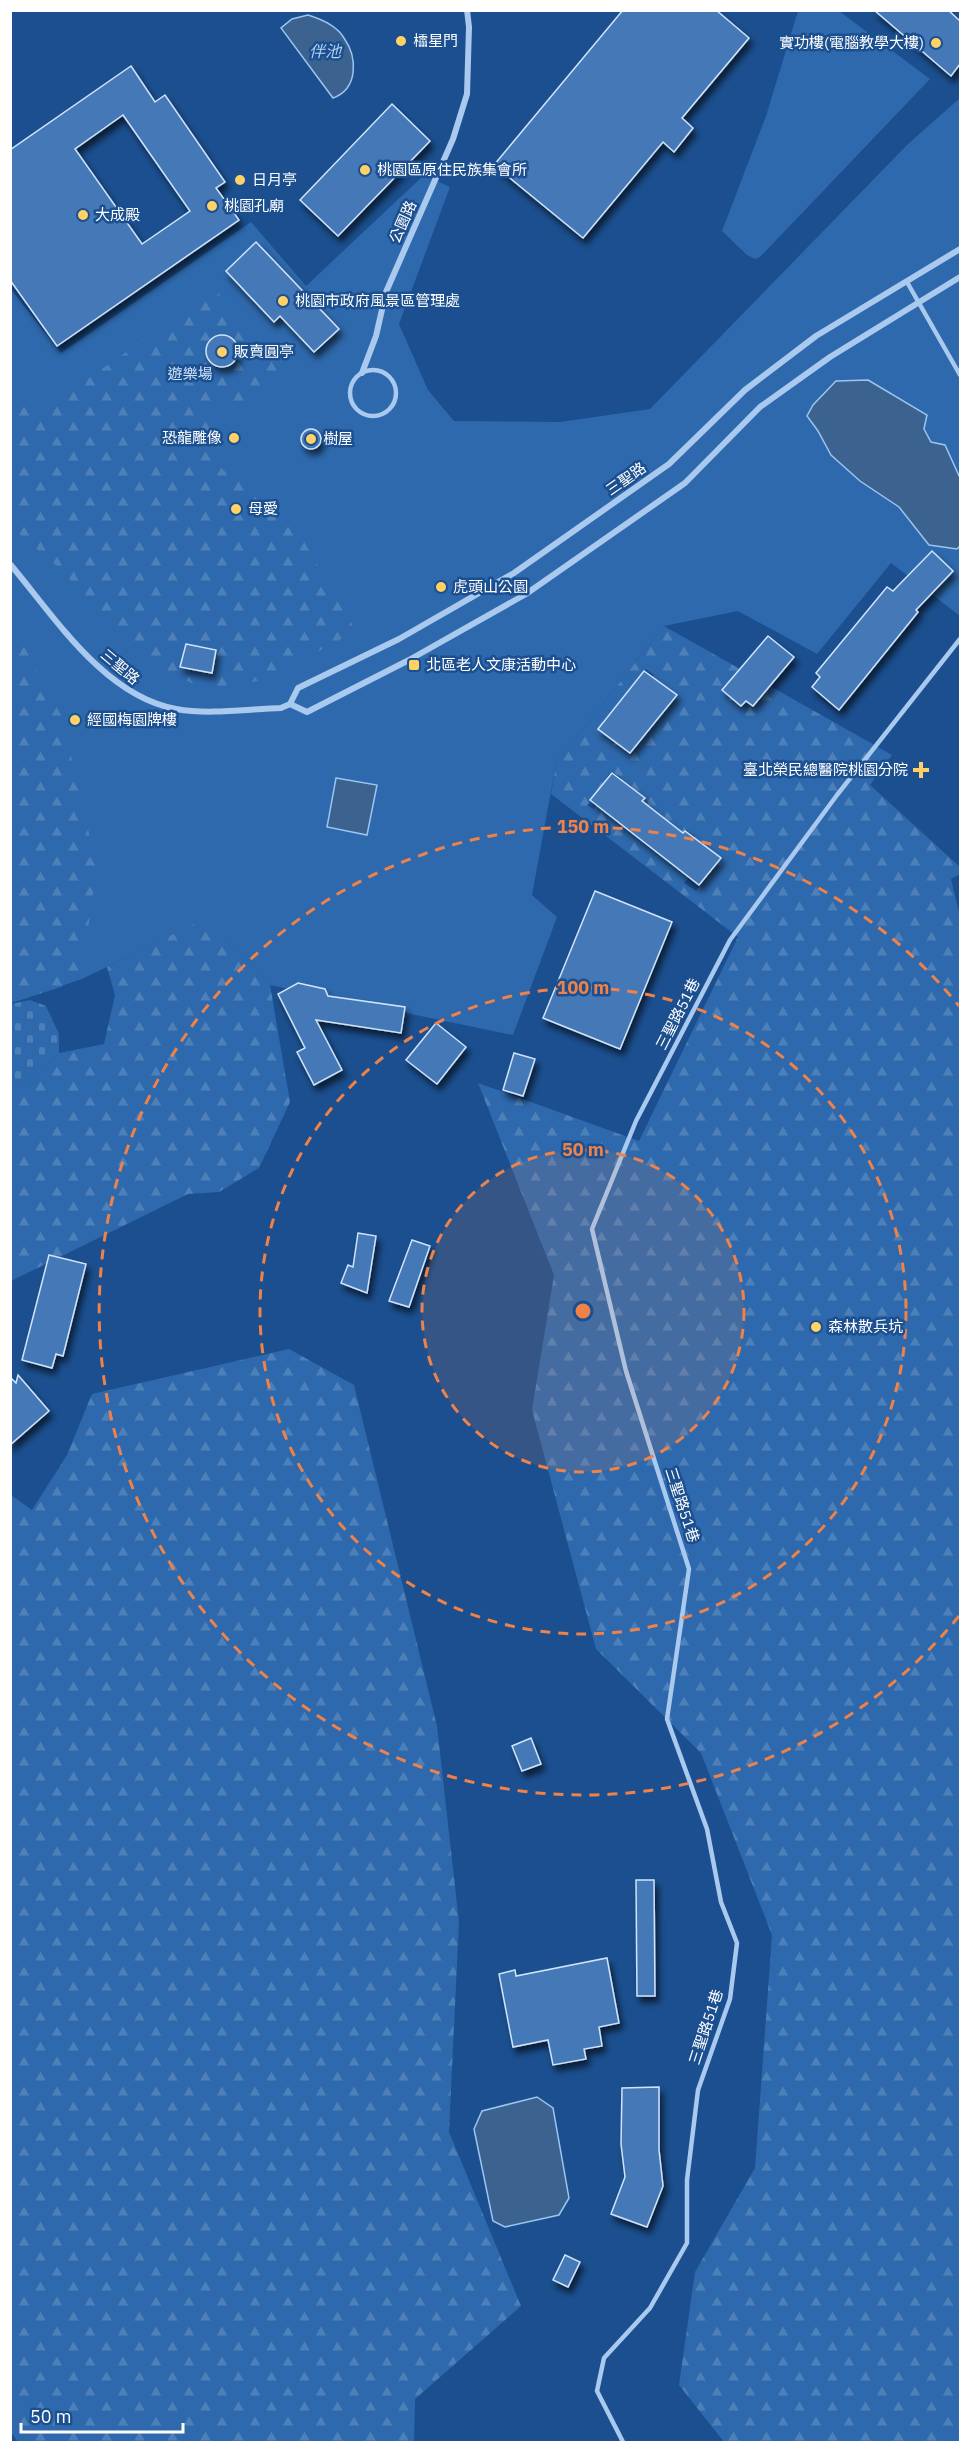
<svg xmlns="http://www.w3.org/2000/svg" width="971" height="2453" font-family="'IBM Plex Sans','Noto Sans TC',sans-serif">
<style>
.green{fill:#2e69ad}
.forest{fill:url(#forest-firs);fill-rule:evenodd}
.cemetery{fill:url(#cemetery-stones)}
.water{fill:#3c6290;stroke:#9cc4f0;stroke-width:1.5}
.building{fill:#4478b7;stroke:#cfe3fa;stroke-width:1.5;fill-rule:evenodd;filter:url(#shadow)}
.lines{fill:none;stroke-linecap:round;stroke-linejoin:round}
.service{stroke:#a9c9ee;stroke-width:4.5}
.minor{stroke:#a9c9ee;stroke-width:6}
.ring{fill:none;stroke:#ee8249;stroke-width:3;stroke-dasharray:10 8}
.poi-dot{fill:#ffd166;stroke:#1b4f8f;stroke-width:2}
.labels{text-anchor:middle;stroke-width:5;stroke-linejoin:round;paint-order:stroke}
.poi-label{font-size:15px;fill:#fff;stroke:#1b4f8f;text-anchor:start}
.street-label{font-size:15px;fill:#fff;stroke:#1b4f8f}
.park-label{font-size:15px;fill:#cfe3fa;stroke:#1b4f8f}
.water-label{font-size:16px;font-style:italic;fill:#b5d3f5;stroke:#1b4f8f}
.centre{fill:#ee8249;stroke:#1b4f8f;stroke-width:3}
.ring-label{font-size:18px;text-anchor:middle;font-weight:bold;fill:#ee8249;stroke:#1b4f8f;stroke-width:5;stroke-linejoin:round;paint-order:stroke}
</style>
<defs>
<pattern id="forest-firs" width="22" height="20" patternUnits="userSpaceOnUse" patternTransform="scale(1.5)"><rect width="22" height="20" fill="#2e69ad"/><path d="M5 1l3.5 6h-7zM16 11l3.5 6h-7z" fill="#4d80b9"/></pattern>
<pattern id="cemetery-stones" width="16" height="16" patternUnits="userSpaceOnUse" patternTransform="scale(1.5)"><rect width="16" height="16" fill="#2e69ad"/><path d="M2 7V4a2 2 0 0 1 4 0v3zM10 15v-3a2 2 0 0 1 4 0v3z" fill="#4d80b9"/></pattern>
<filter id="shadow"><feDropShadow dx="3.5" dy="6" stdDeviation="3" flood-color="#0009"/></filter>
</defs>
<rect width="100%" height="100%" fill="#1b4f8f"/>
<g class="green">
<path d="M 798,11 L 839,11 L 930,79 L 760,257 L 755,259 L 747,255 L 722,231 L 766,116 Z"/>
<path d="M 960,98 L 960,616 L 891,563 L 817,654 L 738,611 L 664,626 L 556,764 L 532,895 L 557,917 L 513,1035 L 270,985 L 210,917 L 82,979 L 11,1003 L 10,288 L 61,353 L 251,222 L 306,286 L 424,175 L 450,187 L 399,324 L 428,390 L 454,421 L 560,422 L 650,409 L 908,144 Z"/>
</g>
<g class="forest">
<path d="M 215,290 L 286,363 L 249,410 L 222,403 L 204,438 L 223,470 L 285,509 L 356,631 L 269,678 L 210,692 L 148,662 L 57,566 L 18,533 L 11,540 L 11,398 L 46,408 Z"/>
<path d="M 11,622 L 62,717 L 97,868 L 82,969 L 61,987 L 11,1003 Z"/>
<path d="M 664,626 L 892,755 L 870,785 L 960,867 L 960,874 L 951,879 L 960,917 L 960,2442 L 724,2442 L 679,2385 L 695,2272 L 755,2168 L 772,1935 L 701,1753 L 596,1649 L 532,1410 L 554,1275 L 478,1083 L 639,1141 L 738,937 L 551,794 L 556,764 ZM 646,669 L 654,675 L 651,679 L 676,695 L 672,702 L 668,701 L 664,712 L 644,737 L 640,734 L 637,744 L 631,752 L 599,729 ZM 612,771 L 621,778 L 617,783 L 636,791 L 644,798 L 642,801 L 683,833 L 686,830 L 695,836 L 691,841 L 721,858 L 714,867 L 709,864 L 697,880 L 701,884 L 696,891 L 684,883 L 689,877 L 597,805 L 593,809 L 587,805 L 611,782 L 606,778 Z"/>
<path d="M 210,916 L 270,985 L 290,1102 L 259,1168 L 219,1192 L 188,1194 L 11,1281 L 11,1089 L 39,1073 L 59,1053 L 104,1044 L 115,995 L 107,967 Z"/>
<path d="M 289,1349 L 354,1385 L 437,1726 L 459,1922 L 449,2132 L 521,2306 L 415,2399 L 414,2442 L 18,2442 L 10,2431 L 11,1495 L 32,1510 L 67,1455 L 92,1394 Z"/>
</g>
<path class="cemetery" d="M 30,1000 L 46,1006 L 59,1034 L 59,1053 L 39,1073 L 11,1089 L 11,1004 Z"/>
<g class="water">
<path d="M 308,15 C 321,19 337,26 344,38 C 358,58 358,89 333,98 L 281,28 L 292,19 Z"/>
<path d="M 868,380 L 927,415 L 924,429 L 931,442 L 945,445 L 960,478 L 960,546 L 957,549 L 929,545 L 899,507 L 860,481 L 831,455 L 818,431 L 807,416 L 813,405 L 836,381 Z"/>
<path d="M 336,778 L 377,785 L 367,835 L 327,827 Z"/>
<path d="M 537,2097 L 553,2108 L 569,2198 L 559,2215 L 505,2227 L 493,2221 L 474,2129 L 482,2111 Z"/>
</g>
<g class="building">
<path d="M 623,10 L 716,10 L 749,38 L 682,118 L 693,128 L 674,152 L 663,142 L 583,238 L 494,165 Z"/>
<path d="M 874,10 L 948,10 L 960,21 L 960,64 L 951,76 Z"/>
<path d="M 131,66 L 155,102 L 165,95 L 225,182 L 216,188 L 239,220 L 57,346 L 10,280 L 10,150 ZM 123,115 L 190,211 L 142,244 L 75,149 Z"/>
<path d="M 392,104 L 430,141 L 338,236 L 300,200 Z"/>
<path d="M 256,242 L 339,329 L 314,352 L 280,316 L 274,322 L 226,271 Z"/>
<circle cx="222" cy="351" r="16"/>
<circle cx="311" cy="439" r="10"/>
<path d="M 932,551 L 953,571 L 916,610 L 918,612 L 839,710 L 812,687 L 820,677 L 816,673 L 887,587 L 893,591 Z"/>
<path d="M 768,636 L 794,657 L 753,706 L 746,701 L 741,706 L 722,690 Z"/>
<path d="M 186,644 L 216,650 L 212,673 L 180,667 Z"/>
<path d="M 644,671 L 677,695 L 630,753 L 598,729 Z"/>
<path d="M 612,773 L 645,798 L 642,801 L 683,833 L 685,831 L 721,858 L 699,885 L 590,800 Z"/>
<path d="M 595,891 L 672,922 L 620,1049 L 543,1018 Z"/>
<path d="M 298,983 L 325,989 L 328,996 L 405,1007 L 401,1033 L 316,1020 L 342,1070 L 314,1085 L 297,1052 L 305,1048 L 278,994 Z"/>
<path d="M 436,1023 L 466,1047 L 437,1084 L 406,1060 Z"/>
<path d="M 514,1053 L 535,1059 L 523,1096 L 503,1090 Z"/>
<path d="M 358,1233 L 376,1236 L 367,1293 L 341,1283 L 348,1265 L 353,1267 Z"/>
<path d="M 412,1240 L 430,1246 L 409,1307 L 389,1301 Z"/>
<path d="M 49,1255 L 86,1264 L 63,1356 L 56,1354 L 52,1368 L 22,1360 Z"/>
<path d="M 18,1375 L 49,1411 L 10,1445 L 10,1377 L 16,1383 Z"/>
<path d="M 531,1738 L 541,1764 L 522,1771 L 512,1746 Z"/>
<path d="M 636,1880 L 654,1880 L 655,1996 L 637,1996 Z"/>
<path d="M 607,1958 L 619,2023 L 599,2027 L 602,2046 L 584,2049 L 586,2059 L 553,2065 L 548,2040 L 513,2047 L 499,1974 L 515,1970 L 516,1976 Z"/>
<path d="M 659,2087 L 659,2150 L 663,2186 L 647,2227 L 611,2214 L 625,2177 L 621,2144 L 622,2088 Z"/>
<path d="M 565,2255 L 580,2262 L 568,2287 L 553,2280 Z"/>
</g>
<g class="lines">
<g class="service">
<path d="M 907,282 L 960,375"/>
<circle cx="373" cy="393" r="23"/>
<path d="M 623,2442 L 597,2391 L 604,2358 L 650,2308 L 687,2243 L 687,2180 L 698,2090 L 730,1999 L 737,1943 L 721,1902 L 707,1829 L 667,1719 L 689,1569 L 626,1371 L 592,1229 L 636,1121 L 730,940 L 837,795 L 960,639"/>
</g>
<g class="minor">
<path d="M 362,373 L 376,336 L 386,292 L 453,139 L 467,94 L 469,27 L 467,10"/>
<path d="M 10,564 C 54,616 104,696 176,709 C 210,715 247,709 281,708 L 290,704 L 298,688 L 399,639 L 514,573 L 669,464 L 745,390 L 816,336 L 960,249"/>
<path d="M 290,704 L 307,712 L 409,660 L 526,594 L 685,483 L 760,407 L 830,357 L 960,277"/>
</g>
</g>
<circle cx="583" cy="1311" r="161" fill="#ee8249" fill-opacity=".12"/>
<g class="ring">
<circle cx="583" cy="1311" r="161"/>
<circle cx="583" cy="1311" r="323"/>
<path d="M959 1616A484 484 0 1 1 959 1006"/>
</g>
<g class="poi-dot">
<circle cx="401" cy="41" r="6"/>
<circle cx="936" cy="43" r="6"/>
<circle cx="365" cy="170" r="6"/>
<circle cx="240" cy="180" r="6"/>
<circle cx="212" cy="206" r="6"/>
<circle cx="83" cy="215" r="6"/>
<circle cx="283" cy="301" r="6"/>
<circle cx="222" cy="352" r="6"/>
<circle cx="234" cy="438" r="6"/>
<circle cx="311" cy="439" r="6"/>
<circle cx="236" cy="509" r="6"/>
<circle cx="441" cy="587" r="6"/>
<rect x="408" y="659" width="12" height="12" rx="3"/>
<circle cx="75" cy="720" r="6"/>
<path d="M918 761h6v6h6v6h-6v6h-6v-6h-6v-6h6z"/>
<circle cx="816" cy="1327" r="6"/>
</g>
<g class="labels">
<g class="poi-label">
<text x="413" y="46">櫺星門</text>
<text x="924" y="48" text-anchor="end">實功樓(電腦教學大樓)</text>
<text x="377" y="175">桃園區原住民族集會所</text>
<text x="252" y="185">日月亭</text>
<text x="224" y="211">桃園孔廟</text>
<text x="95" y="220">大成殿</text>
<text x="295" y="306">桃園市政府風景區管理處</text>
<text x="234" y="357">販賣圓亭</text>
<text x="222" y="443" text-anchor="end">恐龍雕像</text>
<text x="323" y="444">樹屋</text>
<text x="248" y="514">母愛</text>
<text x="453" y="592">虎頭山公園</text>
<text x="426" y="670">北區老人文康活動中心</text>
<text x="87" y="725">經國梅園牌樓</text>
<text x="908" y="775" text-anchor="end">臺北榮民總醫院桃園分院</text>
<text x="828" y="1332">森林散兵坑</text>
</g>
<g class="street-label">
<text transform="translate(403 222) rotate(-66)" y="5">公園路</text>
<text transform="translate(626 479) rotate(-35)" y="5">三聖路</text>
<text transform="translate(120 667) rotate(40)" y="5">三聖路</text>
<text transform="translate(678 1014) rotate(-63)" y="5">三聖路51巷</text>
<text transform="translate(682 1505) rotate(72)" y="5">三聖路51巷</text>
<text transform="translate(706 2027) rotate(-72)" y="5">三聖路51巷</text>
</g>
<g class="park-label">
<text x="190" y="379">遊樂場</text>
</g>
<g class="water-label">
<text x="325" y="57">伴池</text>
</g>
</g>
<circle cx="583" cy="1311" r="9" class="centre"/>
<g class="ring-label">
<text x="583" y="833">150 m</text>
<text x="583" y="994">100 m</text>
<text x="583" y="1156">50 m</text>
</g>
<rect width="971" height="2453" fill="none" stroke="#ffffff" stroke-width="24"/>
<path d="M21 2423v9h162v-9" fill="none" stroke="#ffffff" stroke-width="3"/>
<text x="30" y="2423" font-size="18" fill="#ffffff" stroke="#1b4f8f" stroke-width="4.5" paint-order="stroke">50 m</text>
</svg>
